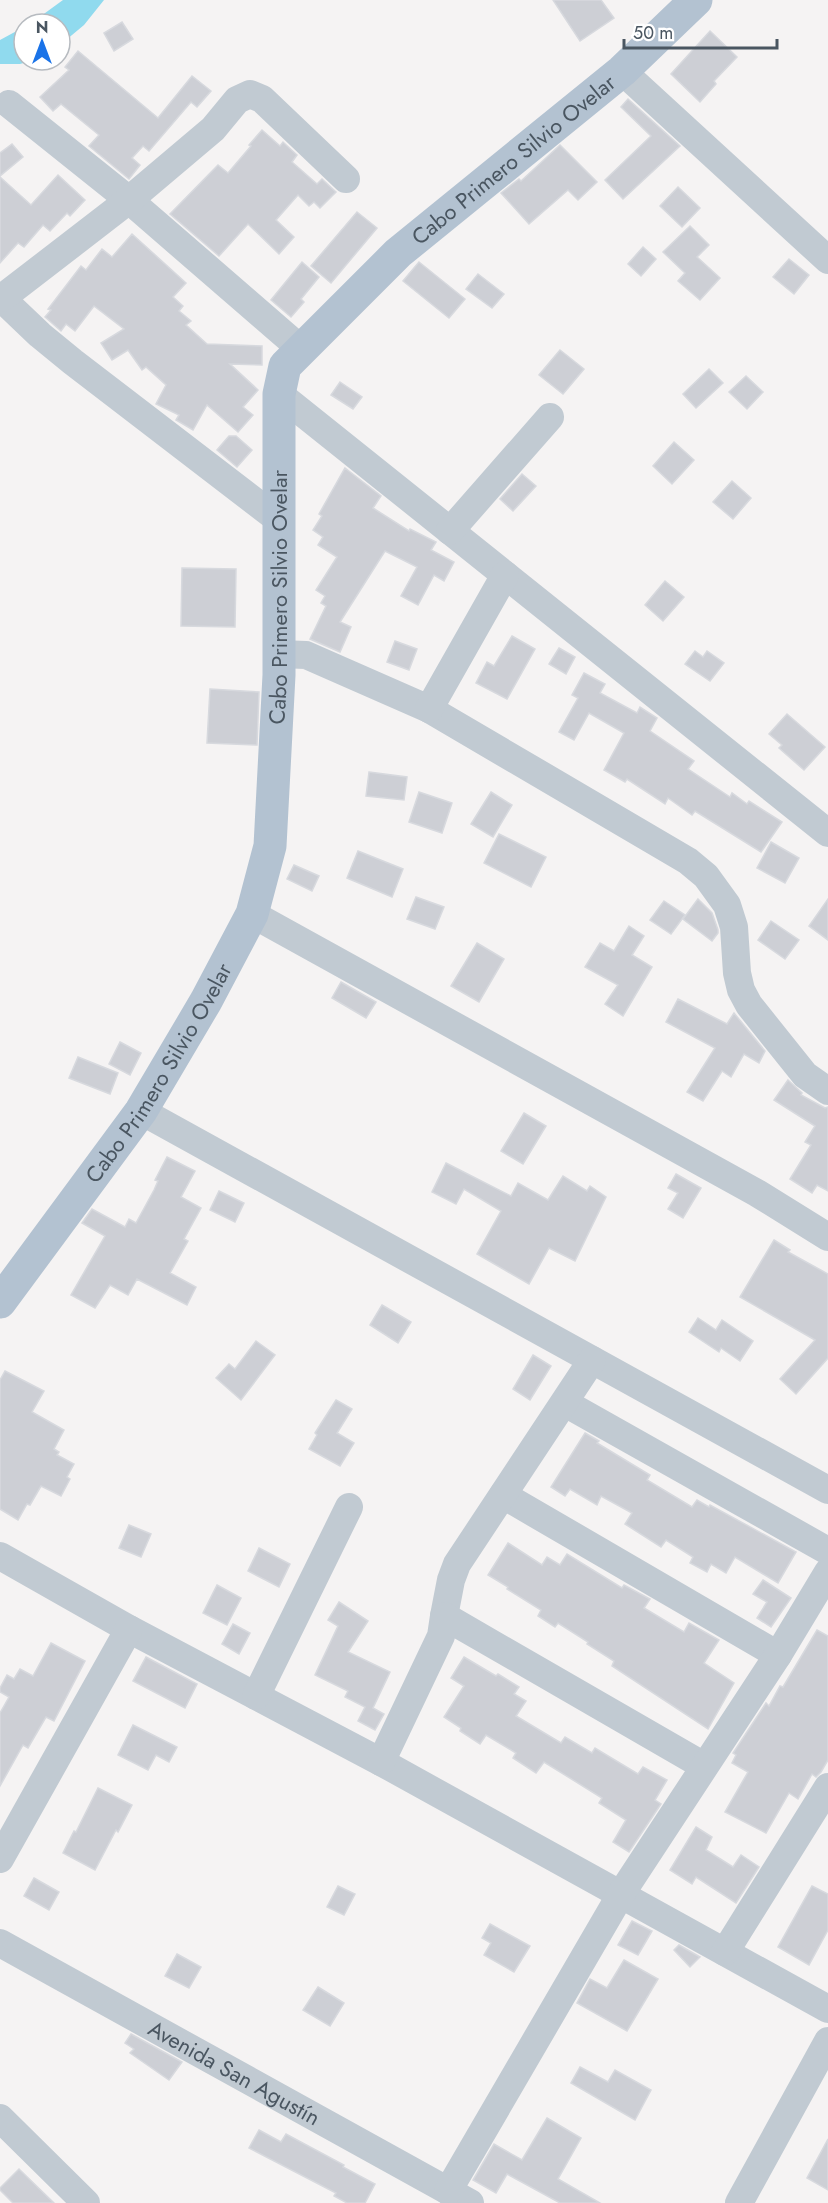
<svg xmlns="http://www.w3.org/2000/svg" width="828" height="2203" font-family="Jost,sans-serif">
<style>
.water{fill:#90daee}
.building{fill:#cdcfd5;stroke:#d7d9de;stroke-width:1.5}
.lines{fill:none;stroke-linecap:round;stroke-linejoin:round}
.minor{stroke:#c1cad2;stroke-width:28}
.major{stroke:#b3c2d1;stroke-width:33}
.labels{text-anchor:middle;stroke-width:6;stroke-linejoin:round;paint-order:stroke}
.street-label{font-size:22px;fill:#4a5661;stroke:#fff}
</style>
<rect width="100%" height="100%" fill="#f5f3f3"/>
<g class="water">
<path d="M 63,0 L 104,0 L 84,25 L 60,45 L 60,24 L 30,24 Z"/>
<path d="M 24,27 L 24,60 L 34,60 L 20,64 L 0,64 L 0,40 Z"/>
</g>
<g class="building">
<path d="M 553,0 L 601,0 L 614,18 L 580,41 Z"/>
<path d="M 122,22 L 133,39 L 114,51 L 104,33 Z"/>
<path d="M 710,31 L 737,57 L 714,81 L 716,84 L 700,102 L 671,74 Z"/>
<path d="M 78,51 L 158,118 L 192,76 L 211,91 L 197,107 L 191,102 L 149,151 L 143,146 L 132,158 L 140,165 L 129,179 L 89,146 L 99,135 L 61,104 L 53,111 L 40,97 L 69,70 L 65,67 Z"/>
<path d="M 628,99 L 680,146 L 623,199 L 605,180 L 651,136 L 621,107 Z"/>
<path d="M 262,130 L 280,146 L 283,142 L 297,155 L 292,162 L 317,184 L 322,179 L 336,192 L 320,208 L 314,202 L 309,206 L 298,195 L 276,220 L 294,237 L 279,254 L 248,224 L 219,256 L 170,214 L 218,165 L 228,173 L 251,146 L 249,145 Z"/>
<path d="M 12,144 L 23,157 L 0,176 L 0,153 Z"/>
<path d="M 560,145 L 597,182 L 578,200 L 568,190 L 529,224 L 501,193 L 519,179 L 521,181 Z"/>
<path d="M 58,175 L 85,200 L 70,216 L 67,213 L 50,231 L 43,225 L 24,247 L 18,243 L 0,263 L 0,177 L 31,205 Z"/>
<path d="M 678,187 L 700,208 L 682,227 L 660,206 Z"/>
<path d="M 357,212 L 377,228 L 331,283 L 311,266 Z"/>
<path d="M 690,226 L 709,245 L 697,257 L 720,278 L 700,300 L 678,281 L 685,273 L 663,252 Z"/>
<path d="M 132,234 L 186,283 L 173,297 L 183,306 L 179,311 L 191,321 L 186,325 L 207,344 L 262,346 L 262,365 L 230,364 L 258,390 L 243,407 L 253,415 L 238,432 L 207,405 L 193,430 L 176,420 L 179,415 L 156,404 L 166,385 L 146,367 L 142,370 L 128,350 L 112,360 L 101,343 L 124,329 L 94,306 L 75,331 L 66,324 L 61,331 L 45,317 L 51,310 L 48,309 L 81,266 L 86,270 L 102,249 L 112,257 Z"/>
<path d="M 643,247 L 656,259 L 641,276 L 628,264 Z"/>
<path d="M 789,259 L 809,275 L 794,294 L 773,277 Z"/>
<path d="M 302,262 L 319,277 L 301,299 L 304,302 L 291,317 L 271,300 Z"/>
<path d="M 419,262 L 465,299 L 449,318 L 403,281 Z"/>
<path d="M 478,274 L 504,294 L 492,308 L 466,289 Z"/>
<path d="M 560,350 L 584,369 L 563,394 L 539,375 Z"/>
<path d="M 709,369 L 723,383 L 696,408 L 683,394 Z"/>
<path d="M 746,376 L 763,392 L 747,409 L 729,392 Z"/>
<path d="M 340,382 L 362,397 L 353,409 L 331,395 Z"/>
<path d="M 229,436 L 236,436 L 252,450 L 237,467 L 217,450 Z"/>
<path d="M 674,442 L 694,460 L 672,484 L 653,466 Z"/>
<path d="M 345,468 L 381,496 L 373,508 L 409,531 L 410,529 L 436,542 L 431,550 L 454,562 L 444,581 L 434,575 L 418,605 L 401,596 L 417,567 L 385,551 L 340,622 L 351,627 L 340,652 L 310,639 L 326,606 L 321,603 L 325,596 L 316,590 L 337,557 L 318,545 L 323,537 L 313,530 L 322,516 L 319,514 Z"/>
<path d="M 522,474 L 536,486 L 513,511 L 500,499 Z"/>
<path d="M 732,481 L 751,498 L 733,519 L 713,502 Z"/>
<path d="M 182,568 L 236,569 L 235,627 L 181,626 Z"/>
<path d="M 665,581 L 684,597 L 663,621 L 645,605 Z"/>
<path d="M 512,636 L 535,649 L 507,699 L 476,683 L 487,662 L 494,666 Z"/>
<path d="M 395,641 L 417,649 L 409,670 L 387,662 Z"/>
<path d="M 559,648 L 575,657 L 566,674 L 549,664 Z"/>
<path d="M 695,651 L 703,657 L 707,651 L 724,663 L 710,681 L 685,664 Z"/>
<path d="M 584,673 L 605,684 L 600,693 L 637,713 L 640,707 L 657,718 L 650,731 L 694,761 L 688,769 L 730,797 L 732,793 L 747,804 L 749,801 L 782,822 L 761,852 L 695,811 L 692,815 L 668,798 L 665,804 L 627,779 L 625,782 L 604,770 L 624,733 L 589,713 L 574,740 L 559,732 L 578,698 L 572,695 Z"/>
<path d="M 210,689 L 259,692 L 257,745 L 207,743 Z"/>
<path d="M 787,714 L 825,747 L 804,770 L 779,748 L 782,745 L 769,734 Z"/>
<path d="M 369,772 L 407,777 L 404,800 L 366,796 Z"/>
<path d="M 419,792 L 452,803 L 442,833 L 409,822 Z"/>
<path d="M 491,792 L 512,805 L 493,837 L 471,824 Z"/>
<path d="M 499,834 L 546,857 L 531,887 L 484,863 Z"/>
<path d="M 771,842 L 799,858 L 785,883 L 757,868 Z"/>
<path d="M 358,851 L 403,869 L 392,897 L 347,878 Z"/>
<path d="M 294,865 L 319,876 L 312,891 L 287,879 Z"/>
<path d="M 416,897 L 444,907 L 435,929 L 407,919 Z"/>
<path d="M 698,899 L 712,913 L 718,930 L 718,933 L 712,941 L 683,919 Z"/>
<path d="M 828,899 L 828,940 L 809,926 Z"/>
<path d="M 664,901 L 685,915 L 671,934 L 650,920 Z"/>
<path d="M 771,921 L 799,940 L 785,959 L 758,940 Z"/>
<path d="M 629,926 L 644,936 L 632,955 L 652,967 L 623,1016 L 605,1004 L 618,985 L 585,967 L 600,943 L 614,951 Z"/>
<path d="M 477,943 L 504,959 L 479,1002 L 451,986 Z"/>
<path d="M 341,982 L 376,1002 L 366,1018 L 332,998 Z"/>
<path d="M 678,999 L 727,1024 L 734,1013 L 765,1051 L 759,1063 L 744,1054 L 731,1077 L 722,1071 L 703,1101 L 687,1092 L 715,1048 L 666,1022 Z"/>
<path d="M 120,1042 L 141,1053 L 130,1075 L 109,1064 Z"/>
<path d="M 78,1057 L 118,1073 L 110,1094 L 69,1078 Z"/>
<path d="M 788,1080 L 802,1093 L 801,1095 L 825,1108 L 828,1107 L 828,1191 L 817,1185 L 812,1193 L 790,1179 L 811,1145 L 805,1142 L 815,1126 L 774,1100 Z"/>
<path d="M 524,1113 L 546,1126 L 523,1164 L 501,1151 Z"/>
<path d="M 167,1157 L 195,1171 L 181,1197 L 201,1208 L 184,1239 L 188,1241 L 170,1273 L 196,1287 L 187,1305 L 137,1279 L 128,1295 L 110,1285 L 95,1308 L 71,1295 L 105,1236 L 82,1223 L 92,1209 L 125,1227 L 129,1219 L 136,1223 L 154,1190 L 158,1181 L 155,1180 Z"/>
<path d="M 446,1163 L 511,1196 L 518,1183 L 548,1200 L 563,1176 L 587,1191 L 590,1186 L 606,1197 L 575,1261 L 549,1248 L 529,1284 L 477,1254 L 501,1211 L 464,1189 L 456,1204 L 432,1192 Z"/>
<path d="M 676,1174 L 701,1188 L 683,1218 L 668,1209 L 678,1193 L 668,1188 Z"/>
<path d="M 219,1191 L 244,1203 L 235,1222 L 210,1210 Z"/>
<path d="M 774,1240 L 790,1250 L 788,1252 L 828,1274 L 828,1358 L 796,1394 L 780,1379 L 815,1340 L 740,1297 Z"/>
<path d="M 382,1305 L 411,1322 L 398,1343 L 370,1325 Z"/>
<path d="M 698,1318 L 716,1330 L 722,1320 L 753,1341 L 740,1361 L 721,1348 L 719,1352 L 689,1332 Z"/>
<path d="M 256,1341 L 275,1355 L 241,1400 L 216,1378 L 229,1364 L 235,1369 Z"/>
<path d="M 533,1355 L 551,1366 L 530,1400 L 513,1389 Z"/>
<path d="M 5,1371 L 44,1391 L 32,1412 L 64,1430 L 54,1449 L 59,1452 L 57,1455 L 74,1464 L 67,1477 L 70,1479 L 61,1496 L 41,1486 L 30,1505 L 27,1504 L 18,1520 L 0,1509 L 0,1380 Z"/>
<path d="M 336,1400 L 352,1409 L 337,1433 L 354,1443 L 340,1466 L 309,1449 L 317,1435 L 315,1433 Z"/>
<path d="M 585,1433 L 599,1441 L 597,1443 L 650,1475 L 647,1480 L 692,1507 L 697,1500 L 709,1507 L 710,1505 L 796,1552 L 778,1583 L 735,1557 L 726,1573 L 711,1564 L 707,1572 L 690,1563 L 693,1557 L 666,1540 L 661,1547 L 625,1524 L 632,1513 L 601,1496 L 597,1505 L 570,1489 L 565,1496 L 551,1487 Z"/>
<path d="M 129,1525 L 151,1534 L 141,1557 L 119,1548 Z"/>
<path d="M 508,1543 L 542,1565 L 547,1557 L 560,1565 L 567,1554 L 622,1588 L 624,1585 L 650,1599 L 644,1608 L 684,1632 L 689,1623 L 719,1640 L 704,1663 L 734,1683 L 708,1729 L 612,1666 L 614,1661 L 587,1644 L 588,1642 L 558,1623 L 555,1627 L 538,1616 L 541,1610 L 507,1589 L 508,1587 L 488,1575 Z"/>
<path d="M 259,1548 L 290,1564 L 279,1587 L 248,1571 Z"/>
<path d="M 763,1580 L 791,1598 L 771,1627 L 757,1618 L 767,1602 L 753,1594 Z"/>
<path d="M 217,1585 L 241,1598 L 227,1625 L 203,1613 Z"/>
<path d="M 339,1602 L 368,1621 L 348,1652 L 390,1672 L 373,1708 L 384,1714 L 375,1730 L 358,1721 L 365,1707 L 345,1697 L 348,1691 L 315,1675 L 338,1626 L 328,1620 Z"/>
<path d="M 233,1624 L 250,1633 L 239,1654 L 222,1644 Z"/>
<path d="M 817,1630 L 828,1636 L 828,1760 L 821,1772 L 816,1777 L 812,1774 L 798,1799 L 789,1793 L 766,1833 L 725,1812 L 748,1772 L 732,1763 L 736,1755 L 733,1753 L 766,1703 L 769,1706 L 780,1686 L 783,1687 Z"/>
<path d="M 51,1643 L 85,1661 L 54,1721 L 46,1717 L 28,1748 L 23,1745 L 0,1786 L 0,1713 L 9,1697 L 0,1692 L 0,1688 L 7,1675 L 14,1679 L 20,1669 L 33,1676 Z"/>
<path d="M 146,1657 L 197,1684 L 185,1708 L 133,1681 Z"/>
<path d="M 464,1657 L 496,1676 L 498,1674 L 519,1687 L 514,1694 L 526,1701 L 516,1716 L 561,1743 L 565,1737 L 592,1753 L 595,1748 L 638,1774 L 643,1767 L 667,1780 L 655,1800 L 661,1804 L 629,1852 L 613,1842 L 626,1820 L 599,1803 L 602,1798 L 544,1762 L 536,1773 L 513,1758 L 516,1753 L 486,1735 L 480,1744 L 460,1731 L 461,1728 L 444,1717 L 464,1686 L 451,1678 Z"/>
<path d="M 133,1725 L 177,1747 L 169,1762 L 156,1755 L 148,1770 L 118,1755 Z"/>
<path d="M 98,1788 L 132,1805 L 118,1832 L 116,1830 L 95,1870 L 63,1853 L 74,1831 L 76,1832 Z"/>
<path d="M 696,1827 L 712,1837 L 706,1850 L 733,1867 L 741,1855 L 759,1867 L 736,1903 L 696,1877 L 692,1884 L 670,1870 Z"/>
<path d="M 34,1878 L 59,1892 L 49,1910 L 24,1896 Z"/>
<path d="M 338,1886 L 355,1894 L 344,1915 L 327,1907 Z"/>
<path d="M 812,1886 L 828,1894 L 828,1930 L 809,1965 L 778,1947 Z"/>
<path d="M 632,1921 L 652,1931 L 638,1955 L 618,1945 Z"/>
<path d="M 490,1924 L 530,1946 L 514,1972 L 484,1955 L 491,1943 L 482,1938 Z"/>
<path d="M 679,1945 L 700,1957 L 690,1967 L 674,1950 Z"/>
<path d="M 177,1954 L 201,1967 L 189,1988 L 165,1976 Z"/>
<path d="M 624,1960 L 658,1979 L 627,2031 L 577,2003 L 590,1979 L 607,1988 Z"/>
<path d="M 318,1987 L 344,2003 L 330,2026 L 303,2010 Z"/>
<path d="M 131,2034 L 182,2062 L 169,2080 L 130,2053 L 134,2049 L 125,2043 Z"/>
<path d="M 580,2067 L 608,2082 L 615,2070 L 651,2090 L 635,2120 L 571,2083 Z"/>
<path d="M 547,2118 L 581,2138 L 558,2179 L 600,2203 L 560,2203 L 507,2174 L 496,2193 L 473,2180 L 494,2144 L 522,2160 Z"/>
<path d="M 259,2130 L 281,2142 L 286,2134 L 344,2165 L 343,2167 L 375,2184 L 365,2203 L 347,2203 L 334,2196 L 336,2193 L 249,2148 Z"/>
<path d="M 828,2139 L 828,2190 L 807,2178 Z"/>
<path d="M 19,2169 L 54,2203 L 13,2203 L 0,2190 L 0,2188 Z"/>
</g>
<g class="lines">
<g class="minor">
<path d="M 622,71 L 828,260"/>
<path d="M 9,104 L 129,200 L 301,349"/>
<path d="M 0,297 L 40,335 L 73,362 L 279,520"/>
<path d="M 2,298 L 129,200 L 213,129 L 237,100 L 250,94 L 262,99 L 346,179"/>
<path d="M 279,394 L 828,833"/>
<path d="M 450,531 L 550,417"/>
<path d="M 279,654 L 306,655 L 429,709 L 688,861 L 706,876 L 727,905 L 734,927 L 737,973 L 741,990 L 749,1005 L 805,1075 L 828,1091"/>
<path d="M 429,709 L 505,575"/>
<path d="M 252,914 L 757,1193 L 828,1237"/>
<path d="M 141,1111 L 828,1490"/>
<path d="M 565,1403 L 828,1551"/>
<path d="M 503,1495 L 778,1655"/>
<path d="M 0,1556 L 129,1629 L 381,1762 L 828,2009"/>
<path d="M 444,1616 L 451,1580 L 457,1564 L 592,1360"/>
<path d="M 256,1696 L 349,1507"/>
<path d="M 381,1762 L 441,1636 L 444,1616 L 704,1766"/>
<path d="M 0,1859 L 129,1629"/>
<path id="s1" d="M 0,1943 L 470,2203"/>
<path d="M 725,1952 L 828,1787"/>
<path d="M 0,2118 L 86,2203"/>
<path d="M 448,2191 L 621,1894 L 778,1655 L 828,1572"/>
<path d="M 739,2203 L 828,2041"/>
</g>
<path class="major" id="s2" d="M 0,1302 L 141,1111 L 206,1001 L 252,914 L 270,846 L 279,675 L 279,394 L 285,366 L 398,253 L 622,71 L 696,0"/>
</g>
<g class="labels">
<g class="street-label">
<text dy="8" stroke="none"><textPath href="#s2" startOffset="1323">Cabo Primero Silvio Ovelar</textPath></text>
<text dy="8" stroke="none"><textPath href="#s2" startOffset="783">Cabo Primero Silvio Ovelar</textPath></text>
<text dy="8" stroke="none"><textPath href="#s2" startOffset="279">Cabo Primero Silvio Ovelar</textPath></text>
<text dy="8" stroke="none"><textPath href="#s1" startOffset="268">Avenida San Agustín</textPath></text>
</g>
</g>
<g transform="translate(42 42)"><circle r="28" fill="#ffffff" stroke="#b7bbc0" stroke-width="1.5"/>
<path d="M0-4.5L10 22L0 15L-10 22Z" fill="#1a73e8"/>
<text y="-9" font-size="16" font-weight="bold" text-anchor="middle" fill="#4a5661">N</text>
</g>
<path d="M624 39v9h153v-9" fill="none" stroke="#4a5661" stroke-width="3"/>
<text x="633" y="39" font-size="18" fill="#4a5661" stroke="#ffffff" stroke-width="4.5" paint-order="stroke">50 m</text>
</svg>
